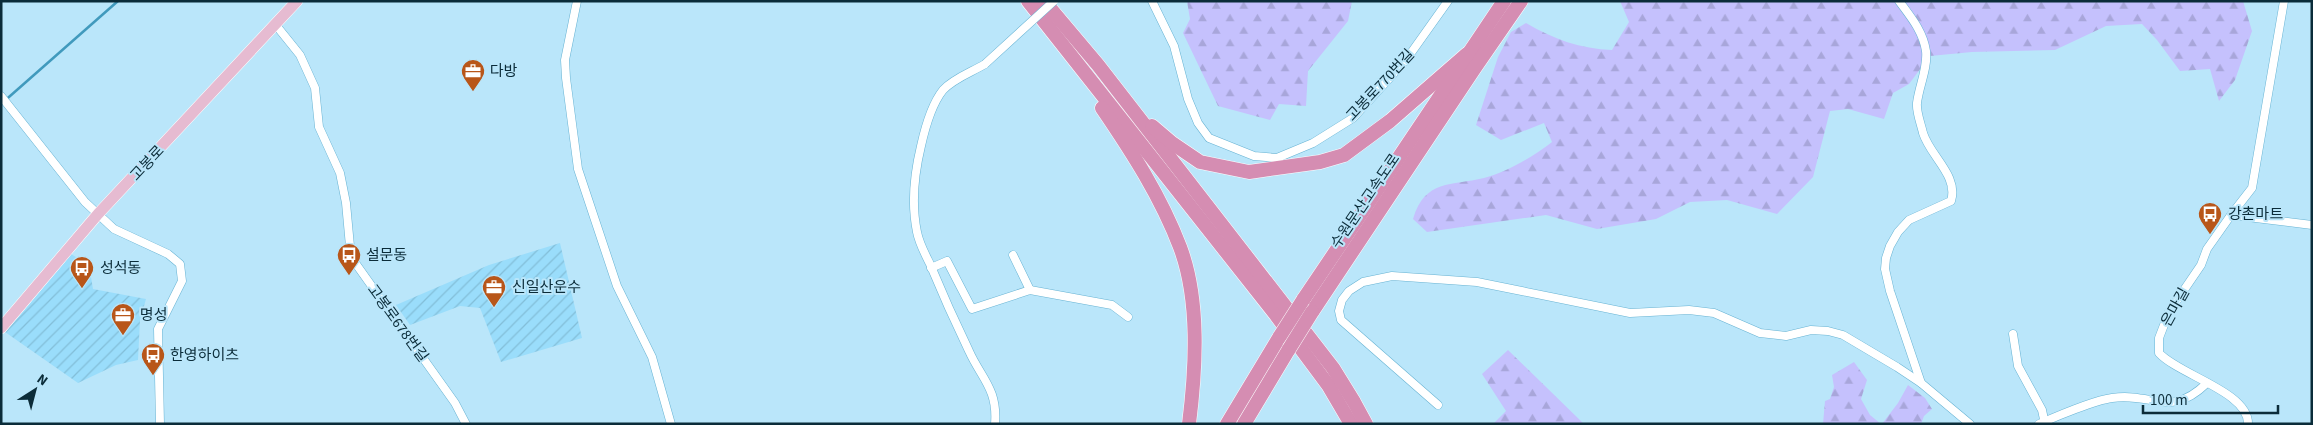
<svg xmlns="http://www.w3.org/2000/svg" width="2313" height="425" font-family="'Source Sans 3','Noto Sans KR',sans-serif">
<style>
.industrial{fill:url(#industrial-furrows)}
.forest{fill:url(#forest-firs)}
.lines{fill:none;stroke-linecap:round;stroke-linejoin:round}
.stream{stroke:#419abd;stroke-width:2.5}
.street-casing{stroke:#67b3d3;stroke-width:9}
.primary-casing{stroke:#fff;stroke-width:12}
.highway-casing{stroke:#fff;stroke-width:15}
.street{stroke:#fff;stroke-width:8}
.primary{stroke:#e6bbd1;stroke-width:11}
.highway{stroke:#d58db2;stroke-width:14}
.street-bridge-casing{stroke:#67b3d3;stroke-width:9;stroke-linecap:butt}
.highway-bridge-casing{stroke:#fff;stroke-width:15;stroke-linecap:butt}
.street-bridge{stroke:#fff;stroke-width:8}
.highway-bridge{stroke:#d58db2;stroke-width:14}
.labels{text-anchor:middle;stroke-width:4;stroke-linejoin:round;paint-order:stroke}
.poi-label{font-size:15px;fill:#0b2c39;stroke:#bae6fa;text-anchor:start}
.street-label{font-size:15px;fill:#0b2c39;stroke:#bae6fa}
</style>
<defs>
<pattern id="industrial-furrows" width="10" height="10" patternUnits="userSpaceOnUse" patternTransform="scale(1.25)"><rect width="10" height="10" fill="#9addfb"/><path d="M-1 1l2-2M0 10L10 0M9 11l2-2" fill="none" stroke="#83bed8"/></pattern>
<pattern id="forest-firs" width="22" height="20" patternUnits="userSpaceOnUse" patternTransform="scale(1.25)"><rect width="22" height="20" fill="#c5c1fd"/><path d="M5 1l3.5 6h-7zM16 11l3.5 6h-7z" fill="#a8a6da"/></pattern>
</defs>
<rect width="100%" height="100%" fill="#bae6fa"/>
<g class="industrial">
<path d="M 560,243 L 582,338 L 501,362 L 480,308 L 460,306 L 410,325 L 396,305 L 489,265 Z"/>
<path d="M 71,254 L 89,265 L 93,289 L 146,299 L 140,320 L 138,360 L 116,365 L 78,383 L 5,332 Z"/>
</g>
<g class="forest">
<path d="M 1187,1 L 1352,1 L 1348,21 L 1308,71 L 1306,106 L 1279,104 L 1270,120 L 1218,106 L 1183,33 L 1190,19 Z"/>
<path d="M 1620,1 L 2243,1 L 2252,31 L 2235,80 L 2219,101 L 2210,69 L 2180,71 L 2157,40 L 2142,24 L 2106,26 L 2055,50 L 1972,52 L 1930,56 L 1909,84 L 1893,93 L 1884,119 L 1848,109 L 1830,111 L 1813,177 L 1777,214 L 1727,200 L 1690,202 L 1656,219 L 1597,229 L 1546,215 L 1427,232 L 1413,219 C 1425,179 1451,186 1484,178 C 1507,172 1534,156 1552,142 L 1544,123 L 1501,140 L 1476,125 L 1498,57 L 1511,32 L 1526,23 C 1553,39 1581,49 1612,50 L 1629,22 Z"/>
<path d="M 1508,350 L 1584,424 L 1493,424 L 1506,411 L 1482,374 Z"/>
<path d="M 1854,362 L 1867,380 L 1861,399 L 1870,415 L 1881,424 L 1823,424 L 1825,401 L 1830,399 L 1834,387 L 1832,375 Z"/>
<path d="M 1908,385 L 1925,398 L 1932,409 L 1924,416 L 1921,424 L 1882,424 L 1898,403 Z"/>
</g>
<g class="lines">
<path class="stream" d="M 1,104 L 118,1"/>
<g class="street-casing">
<g id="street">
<path d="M 577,1 L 565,60 L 566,78 L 578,169 L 617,286 L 652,357 L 671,424"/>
<path d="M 1152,1 L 1174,46 L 1188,99 L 1198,123 L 1209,138 L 1254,156 L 1277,158 L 1313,143 L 1353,118 L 1406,60 L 1448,1"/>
<path d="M 1899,1 C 1910,16 1923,31 1926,51 C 1928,68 1919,86 1917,103 C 1916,112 1921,124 1923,133 C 1930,156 1959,176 1951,201 L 1909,220 L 1898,232 L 1890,246 L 1886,258 L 1885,269 L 1890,291 L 1921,383"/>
<path d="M 2284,1 L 2252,188 L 2231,215 L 2312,225"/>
<path d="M 275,24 L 300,55 L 315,88 L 319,127 L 340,173 L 346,203 L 351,257 L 455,403 L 466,424"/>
<path d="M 985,64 C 972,72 954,78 943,90 C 931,105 925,128 921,146 C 914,175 911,203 917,232 C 919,243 925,254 930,264 C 942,293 955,322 969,351 C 981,378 998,389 995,424"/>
<path d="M 1,96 L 85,202 L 114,229 L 168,254 L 180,264 L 182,281 L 158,329 L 160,424"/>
<path d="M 2231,215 L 2207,249 L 2201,265 L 2169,312 L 2159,338 L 2159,353 C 2179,375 2249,392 2248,424"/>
<path d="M 1013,255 L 1030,290"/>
<path d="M 931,268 L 947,261 L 972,309 L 1030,290 L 1112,305 L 1128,317"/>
<path d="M 2013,334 L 2018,366 L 2042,410 L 2045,424"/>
<path d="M 1438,405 L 1341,320 L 1339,311 L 1342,300 L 1349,291 L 1363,282 L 1392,276 L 1477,282 L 1630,313 L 1689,310 L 1714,313 L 1760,333 L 1786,336 L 1811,330 L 1828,331 L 1843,335 L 1897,367 L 1921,383 L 1970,424"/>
<path d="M 2039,424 C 2055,417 2096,400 2112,398 C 2154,392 2170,419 2207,383"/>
</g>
</g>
<g class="primary-casing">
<path id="primary" d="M 1,328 L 98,214 L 297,1"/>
</g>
<g class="highway-casing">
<g id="highway">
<path d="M 1028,1 L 1276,315 L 1328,385 L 1351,424"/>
<path d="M 1044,1 L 1098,65 L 1333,368 L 1354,402 L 1366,424"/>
<path d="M 1102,108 C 1132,152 1161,197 1180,247 C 1200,300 1196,368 1189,424"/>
<path d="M 1152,126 L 1172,143 L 1200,162 L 1249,172 L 1320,162 L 1344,155 L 1390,121 L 1467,54"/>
<path d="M 1303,300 L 1504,1"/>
<path d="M 1312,312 L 1474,69 L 1521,1"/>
<path d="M 1227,424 L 1280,336"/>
<path d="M 1244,424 L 1289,349"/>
</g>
</g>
<use href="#street" class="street"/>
<use href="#primary" class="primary"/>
<use href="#highway" class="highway"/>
<g class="street-bridge-casing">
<path id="street-bridge" d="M 985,64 L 1054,1"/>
</g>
<g class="highway-bridge-casing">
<g id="highway-bridge">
<path d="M 1280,336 L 1303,300"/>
<path d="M 1289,349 L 1312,312"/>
</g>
</g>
<use href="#street-bridge" class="street-bridge"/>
<use href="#highway-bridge" class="highway-bridge"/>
</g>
<defs>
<g id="office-pin" transform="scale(1.25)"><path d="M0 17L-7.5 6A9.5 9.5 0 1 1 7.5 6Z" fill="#b85619" stroke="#bae6fa"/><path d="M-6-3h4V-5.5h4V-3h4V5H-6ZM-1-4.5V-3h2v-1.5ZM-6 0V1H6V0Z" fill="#fff"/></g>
<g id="bus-pin" transform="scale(1.25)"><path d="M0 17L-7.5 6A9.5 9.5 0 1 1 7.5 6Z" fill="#b85619" stroke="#bae6fa"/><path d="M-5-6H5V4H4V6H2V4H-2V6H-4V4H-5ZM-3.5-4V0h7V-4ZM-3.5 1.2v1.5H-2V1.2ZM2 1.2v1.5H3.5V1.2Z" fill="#fff"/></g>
</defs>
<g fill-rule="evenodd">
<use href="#office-pin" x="473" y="71"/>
<use href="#bus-pin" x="2210" y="214"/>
<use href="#bus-pin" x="349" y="255"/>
<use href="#bus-pin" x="82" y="268"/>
<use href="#office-pin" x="494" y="287"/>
<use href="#office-pin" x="123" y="315"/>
<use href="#bus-pin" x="153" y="355"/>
</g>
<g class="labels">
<g class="poi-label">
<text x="490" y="76">다방</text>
<text x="2228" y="219">강촌마트</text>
<text x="366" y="260">설문동</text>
<text x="100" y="273">성석동</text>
<text x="512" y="292">신일산운수</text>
<text x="140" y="320">명성</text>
<text x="170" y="360">한영하이츠</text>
</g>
<g class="street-label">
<text transform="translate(1380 85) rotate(-47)" y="5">고봉로770번길</text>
<text transform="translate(147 163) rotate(-47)" y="5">고봉로</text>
<text transform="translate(1365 201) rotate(-56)" y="5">수원문산고속도로</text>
<text transform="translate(2175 307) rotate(-61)" y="5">은마길</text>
<text transform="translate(398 323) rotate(54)" y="5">고봉로678번길</text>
</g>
</g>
<rect width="2313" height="425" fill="none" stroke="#0b2c39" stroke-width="5"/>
<g transform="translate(35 390) rotate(36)" stroke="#bae6fa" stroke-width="4" paint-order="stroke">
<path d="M0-4L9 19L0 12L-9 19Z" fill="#0b2c39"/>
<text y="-8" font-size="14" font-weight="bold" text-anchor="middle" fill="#0b2c39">N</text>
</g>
<path d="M2143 405v8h135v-8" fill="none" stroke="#0b2c39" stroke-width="2.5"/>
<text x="2150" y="405" font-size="15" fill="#0b2c39" stroke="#bae6fa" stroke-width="4" paint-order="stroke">100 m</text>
</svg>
